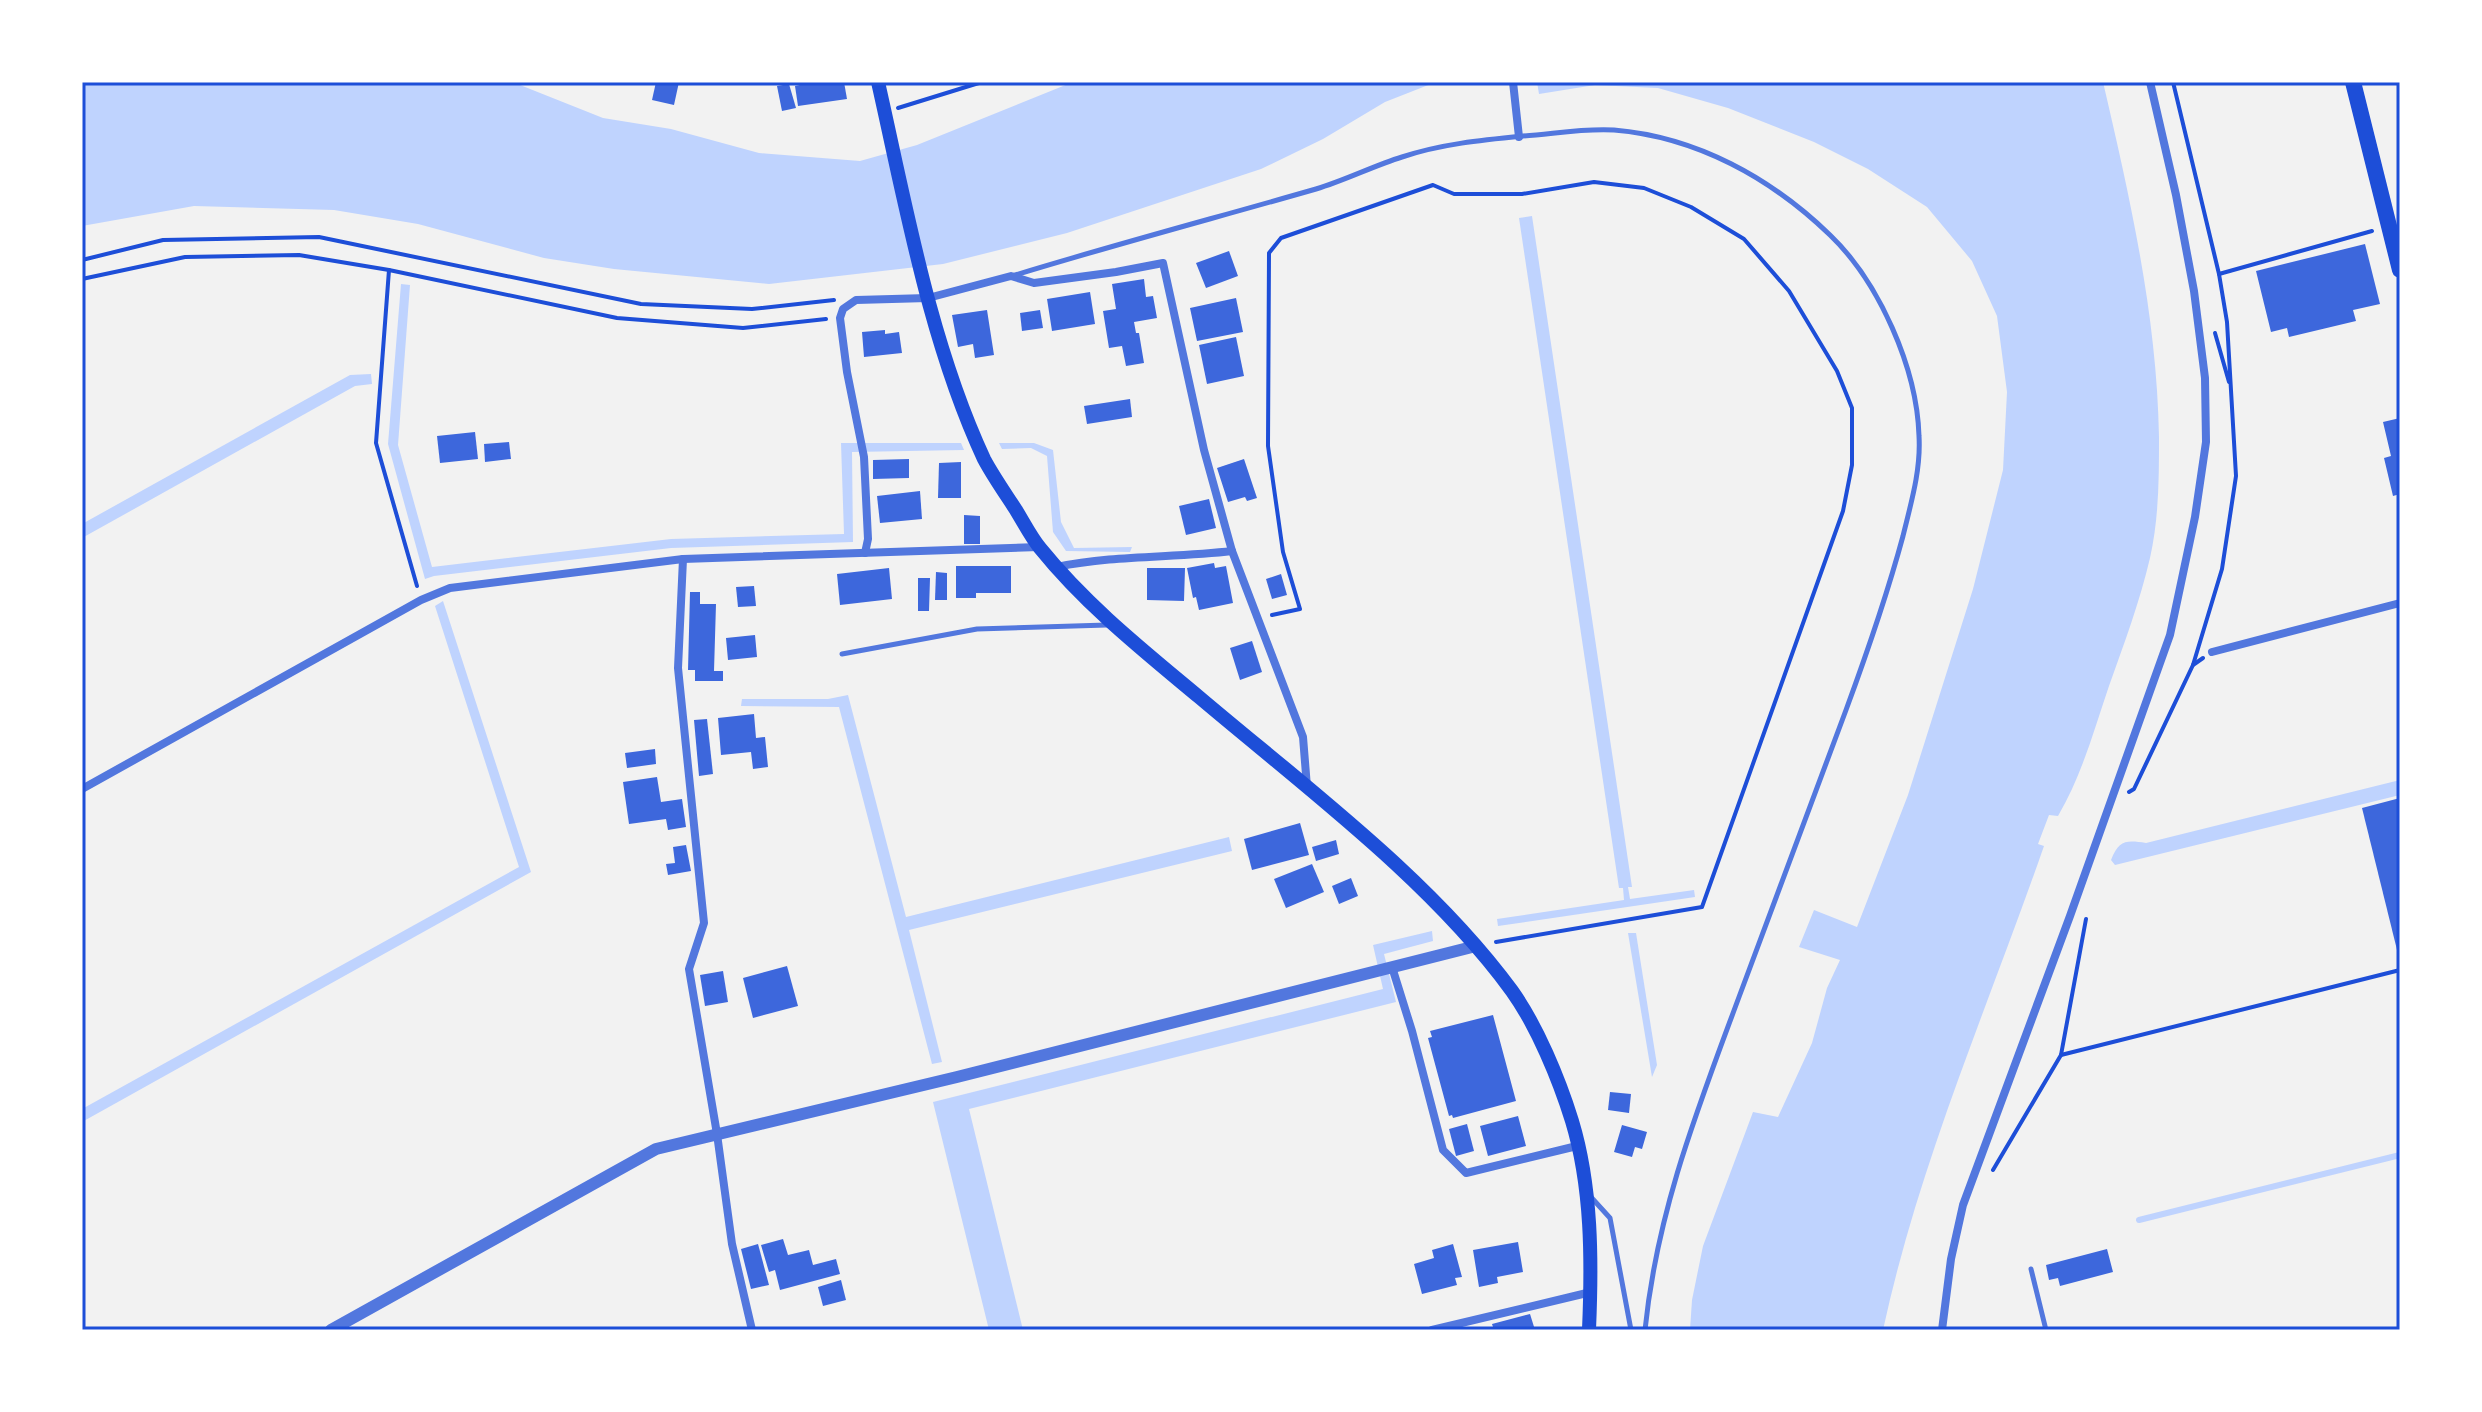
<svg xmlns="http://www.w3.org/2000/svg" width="2482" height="1412" font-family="Mulish,sans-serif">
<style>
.water{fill:#bfd3fe}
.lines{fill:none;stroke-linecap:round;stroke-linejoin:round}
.stream{stroke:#bfd3fe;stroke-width:6}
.building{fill:#3d67dc}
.path{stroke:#1d4ed8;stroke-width:4}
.service{stroke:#5277de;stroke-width:5}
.minor{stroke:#5277de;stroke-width:8}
.tertiary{stroke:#5277de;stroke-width:12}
.secondary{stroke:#1d4ed8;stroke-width:14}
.primary{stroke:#1d4ed8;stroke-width:16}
.neatline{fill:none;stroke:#1d4ed8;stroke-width:3}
</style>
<rect width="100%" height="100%" fill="#f2f2f2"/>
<g class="water">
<path d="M 95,82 L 515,83 L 603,118 L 671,129 L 759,153 L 860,161 L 917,145 L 1073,82 L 1436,82 L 1385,102 L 1323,139 L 1261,169 L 1067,233 L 943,264 L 769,284 L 614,269 L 544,258 L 418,224 L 334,210 L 194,206 L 82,226 L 82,85 Z"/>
<path d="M 1537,82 L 2103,82 C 2130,198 2157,316 2159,437 C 2159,477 2159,518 2150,558 C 2140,601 2124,644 2109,686 C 2094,730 2082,775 2058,816 L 2049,815 L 2038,844 L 2044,846 C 1988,1007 1919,1163 1883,1330 L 1690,1330 L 1692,1300 L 1703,1246 L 1753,1112 L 1778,1117 L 1812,1043 L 1827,988 L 1840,960 L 1799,947 L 1814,910 L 1857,927 L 1908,795 L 1973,589 L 2003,470 L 2007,392 L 1997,316 L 1972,261 L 1927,207 L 1868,169 L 1814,142 L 1728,108 L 1658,88 L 1595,85 L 1539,94 Z"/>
<path d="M 1532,216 L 1632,887 L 1628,887 L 1630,899 L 1694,890 L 1695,897 L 1498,926 L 1497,919 L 1624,900 L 1623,888 L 1619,888 L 1519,218 Z"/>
<path d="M 401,284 L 410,285 L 398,445 L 432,567 L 671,539 L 844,534 L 841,443 L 961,443 L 964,450 L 852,452 L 853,542 L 671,548 L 434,576 L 425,579 L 388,444 Z"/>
<path d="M 371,374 L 372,384 L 355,386 L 82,538 L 82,524 L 350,375 Z"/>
<path d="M 999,443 L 1034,443 L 1053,450 L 1061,522 L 1074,548 L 1132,547 L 1130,552 L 1066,551 L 1053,532 L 1047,456 L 1031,448 L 1002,449 Z"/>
<path d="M 443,601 L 531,872 L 82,1122 L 82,1109 L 519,867 L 435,606 Z"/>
<path d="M 848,695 L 906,917 L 1229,837 L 1232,851 L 909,930 L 942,1062 L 932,1064 L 839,707 L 741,706 L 742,699 L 828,699 Z"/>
<path d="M 2400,780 L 2400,795 L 2115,865 L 2111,860 C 2119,840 2126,840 2146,843 Z"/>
<path d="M 1432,931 L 1433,941 L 1384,954 L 1396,1002 L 969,1109 L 1023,1330 L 989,1330 L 933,1102 L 1383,989 L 1373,945 Z"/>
<path d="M 1628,933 L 1636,933 L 1657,1065 L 1652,1077 Z"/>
</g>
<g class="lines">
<path class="stream" d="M 2139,1220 L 2400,1155"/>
</g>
<g class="building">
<path d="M 656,82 L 679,82 L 674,105 L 652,100 Z"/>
<path d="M 814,82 L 844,82 L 847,99 L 798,106 L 795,86 Z"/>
<path d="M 789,84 L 796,108 L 782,111 L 777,86 Z"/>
<path d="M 2365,244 L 2380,304 L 2353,310 L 2356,321 L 2289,337 L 2287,328 L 2271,332 L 2256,271 Z"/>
<path d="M 1229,251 L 1238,276 L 1206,288 L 1196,263 Z"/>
<path d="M 1144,279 L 1146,297 L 1153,296 L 1157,318 L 1134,322 L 1136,333 L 1139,333 L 1144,363 L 1126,366 L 1122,346 L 1109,348 L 1103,311 L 1116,309 L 1112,284 Z"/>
<path d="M 1090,292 L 1095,324 L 1052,331 L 1047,299 Z"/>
<path d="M 1236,298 L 1243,332 L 1197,341 L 1190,308 Z"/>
<path d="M 987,310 L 994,355 L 975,358 L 973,344 L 958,347 L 952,315 Z"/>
<path d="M 1040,310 L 1043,328 L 1022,331 L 1020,313 Z"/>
<path d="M 885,330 L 885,334 L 899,332 L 902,353 L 864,357 L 862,332 Z"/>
<path d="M 1236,337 L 1244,376 L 1207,384 L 1199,345 Z"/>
<path d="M 1130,399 L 1132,417 L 1087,424 L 1084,406 Z"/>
<path d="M 2400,418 L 2400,494 L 2393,496 L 2384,458 L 2391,456 L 2383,422 Z"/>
<path d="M 475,432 L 478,459 L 440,463 L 437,436 Z"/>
<path d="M 509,442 L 511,459 L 485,462 L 484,444 Z"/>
<path d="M 909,459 L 909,478 L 873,479 L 873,460 Z"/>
<path d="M 1244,459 L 1257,498 L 1247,501 L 1245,497 L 1228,502 L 1217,468 Z"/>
<path d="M 961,462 L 961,498 L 938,498 L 939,463 Z"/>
<path d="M 920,491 L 922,519 L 880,523 L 877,496 Z"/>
<path d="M 1209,499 L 1216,528 L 1186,535 L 1179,506 Z"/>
<path d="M 964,515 L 980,516 L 980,544 L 964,544 Z"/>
<path d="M 1214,563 L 1215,568 L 1226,566 L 1233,603 L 1199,610 L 1196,597 L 1193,598 L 1187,568 Z"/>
<path d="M 956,566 L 1011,566 L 1011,593 L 976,593 L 976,598 L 956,598 Z"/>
<path d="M 889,568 L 892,599 L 840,605 L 837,574 Z"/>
<path d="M 1147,568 L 1185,568 L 1184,601 L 1147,600 Z"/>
<path d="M 936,572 L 947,573 L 947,600 L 935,600 Z"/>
<path d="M 1281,574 L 1287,595 L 1272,599 L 1266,579 Z"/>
<path d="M 918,578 L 930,578 L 929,611 L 918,611 Z"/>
<path d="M 754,586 L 756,606 L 738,607 L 736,587 Z"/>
<path d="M 690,592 L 700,592 L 700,604 L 716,604 L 714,671 L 723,671 L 723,681 L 695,681 L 695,670 L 688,670 Z"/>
<path d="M 755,635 L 757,657 L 728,660 L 726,638 Z"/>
<path d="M 1252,641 L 1262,672 L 1240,680 L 1230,648 Z"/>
<path d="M 754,714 L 756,738 L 765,737 L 768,767 L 753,769 L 751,752 L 721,755 L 718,718 Z"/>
<path d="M 707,719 L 713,774 L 699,776 L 694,720 Z"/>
<path d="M 655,749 L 656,764 L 627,768 L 625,753 Z"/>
<path d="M 657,777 L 661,802 L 682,799 L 686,827 L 668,830 L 666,819 L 629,824 L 623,782 Z"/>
<path d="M 2400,798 L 2400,958 L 2399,958 L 2362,808 Z"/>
<path d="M 1300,823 L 1309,855 L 1252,870 L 1244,839 Z"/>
<path d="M 1336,840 L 1339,854 L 1316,861 L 1312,847 Z"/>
<path d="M 686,845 L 691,871 L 668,875 L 666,864 L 675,863 L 673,847 Z"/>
<path d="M 1312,864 L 1324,892 L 1286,908 L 1274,879 Z"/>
<path d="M 1351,878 L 1358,896 L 1339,904 L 1332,886 Z"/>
<path d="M 787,966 L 798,1006 L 753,1018 L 743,978 Z"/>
<path d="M 723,971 L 728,1002 L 705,1006 L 700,975 Z"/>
<path d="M 1493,1015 L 1516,1101 L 1453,1118 L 1452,1115 L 1449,1116 L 1428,1038 L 1432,1037 L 1430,1031 Z"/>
<path d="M 1610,1092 L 1631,1094 L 1629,1113 L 1608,1110 Z"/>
<path d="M 1518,1116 L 1526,1146 L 1488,1156 L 1480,1126 Z"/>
<path d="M 1467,1124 L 1474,1151 L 1456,1156 L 1449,1129 Z"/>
<path d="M 1622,1125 L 1647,1132 L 1642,1149 L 1635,1147 L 1632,1157 L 1614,1152 Z"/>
<path d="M 783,1239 L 788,1255 L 809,1250 L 813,1265 L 836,1259 L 840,1274 L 780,1290 L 775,1270 L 769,1272 L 761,1245 Z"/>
<path d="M 1518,1242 L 1523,1272 L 1497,1277 L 1498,1283 L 1479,1287 L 1473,1250 Z"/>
<path d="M 758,1244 L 769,1285 L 751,1289 L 741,1249 Z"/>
<path d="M 1453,1244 L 1462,1277 L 1455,1278 L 1457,1285 L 1422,1294 L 1414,1264 L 1434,1258 L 1432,1250 Z"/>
<path d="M 2107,1249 L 2113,1272 L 2060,1286 L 2058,1278 L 2049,1280 L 2046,1265 Z"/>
<path d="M 841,1280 L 846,1300 L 823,1306 L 818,1287 Z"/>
<path d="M 1530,1314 L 1535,1330 L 1494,1330 L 1492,1324 Z"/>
</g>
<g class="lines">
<g class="path">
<path d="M 2173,82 L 2219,274 L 2227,322 L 2236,476 L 2222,569 L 2193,665"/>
<path d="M 898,108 L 982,82"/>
<path d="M 82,260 L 163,240 L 319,237 L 641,304 L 752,309 L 834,300"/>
<path d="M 389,270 L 376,443 L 417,586"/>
<path d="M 2219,274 L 2372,231"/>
<path d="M 82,279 L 185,257 L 299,255 L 389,270 L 617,318 L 743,328 L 826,319"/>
<path d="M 2215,333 L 2229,382"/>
<path d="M 1272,615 L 1300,609 L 1283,552 L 1268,446 L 1269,253 L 1281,238 L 1433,185 L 1454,194 L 1522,194 L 1594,182 L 1644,188 L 1691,207 L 1744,239 L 1789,291 L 1837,371 L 1852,408 L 1852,465 L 1843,511 L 1702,907 L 1496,942"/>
<path d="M 2129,792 L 2134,789 L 2193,665 L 2203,658"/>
<path d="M 2061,1055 L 2400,970"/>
<path d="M 1993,1170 L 2061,1055 L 2086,919"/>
</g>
<g class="service">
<path d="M 1012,276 C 1113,245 1215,218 1316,189 C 1346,180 1373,166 1402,157 C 1441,144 1482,140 1523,136 C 1553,134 1583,128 1614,130 C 1697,137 1771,178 1830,235 C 1879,282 1917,368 1919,436 C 1921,470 1911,503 1903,536 C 1887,595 1867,653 1846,710 C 1810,806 1775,902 1739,997 C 1698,1108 1657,1211 1645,1330"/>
<path d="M 842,654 L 977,629 L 1107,625"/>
<path d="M 1590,1196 L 1610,1218 L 1631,1330"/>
<path d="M 2031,1269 L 2046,1330"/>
</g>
<g class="minor">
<path d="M 1513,82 L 1519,137"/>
<path d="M 865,553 L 868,539 L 864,457 L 847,372 L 840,318 L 843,309 L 856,300 L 928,298 L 1011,276 L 1034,283 L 1116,272 L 1163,263 L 1204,450 L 1232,551 L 1303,737 L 1307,787"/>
<path d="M 683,559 L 678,668 L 704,923 L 689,969 L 717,1134 L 732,1244 L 752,1330"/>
<path d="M 1057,567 C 1114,555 1174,558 1232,551"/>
<path d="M 2212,652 L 2400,603"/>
<path d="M 82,789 L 421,600 L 450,588 L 683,559 L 1039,547"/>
<path d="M 1392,967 L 1412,1031 L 1443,1150 L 1466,1173 L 1577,1146"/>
<path d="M 1432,1330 L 1591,1292"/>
<path d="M 1942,1330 L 1951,1259 L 1963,1205 L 2070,916 L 2170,635 L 2195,517 L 2206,442 L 2205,378 L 2194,291 L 2176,195 L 2150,82"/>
</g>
<path class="tertiary" d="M 331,1330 L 656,1149 L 957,1077 L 1476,946"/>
<path class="secondary" d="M 878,82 C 906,206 930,343 984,459 C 993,476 1005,493 1016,510 C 1024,523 1031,537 1040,548 C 1086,605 1144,651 1199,697 C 1304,786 1431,880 1512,991 C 1537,1026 1559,1079 1572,1121 C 1592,1187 1592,1261 1589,1330"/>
<path class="primary" d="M 2353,82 L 2400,270"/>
</g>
<rect width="2482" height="1412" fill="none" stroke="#ffffff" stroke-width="168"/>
<rect x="84" y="84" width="2314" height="1244" class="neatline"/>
</svg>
